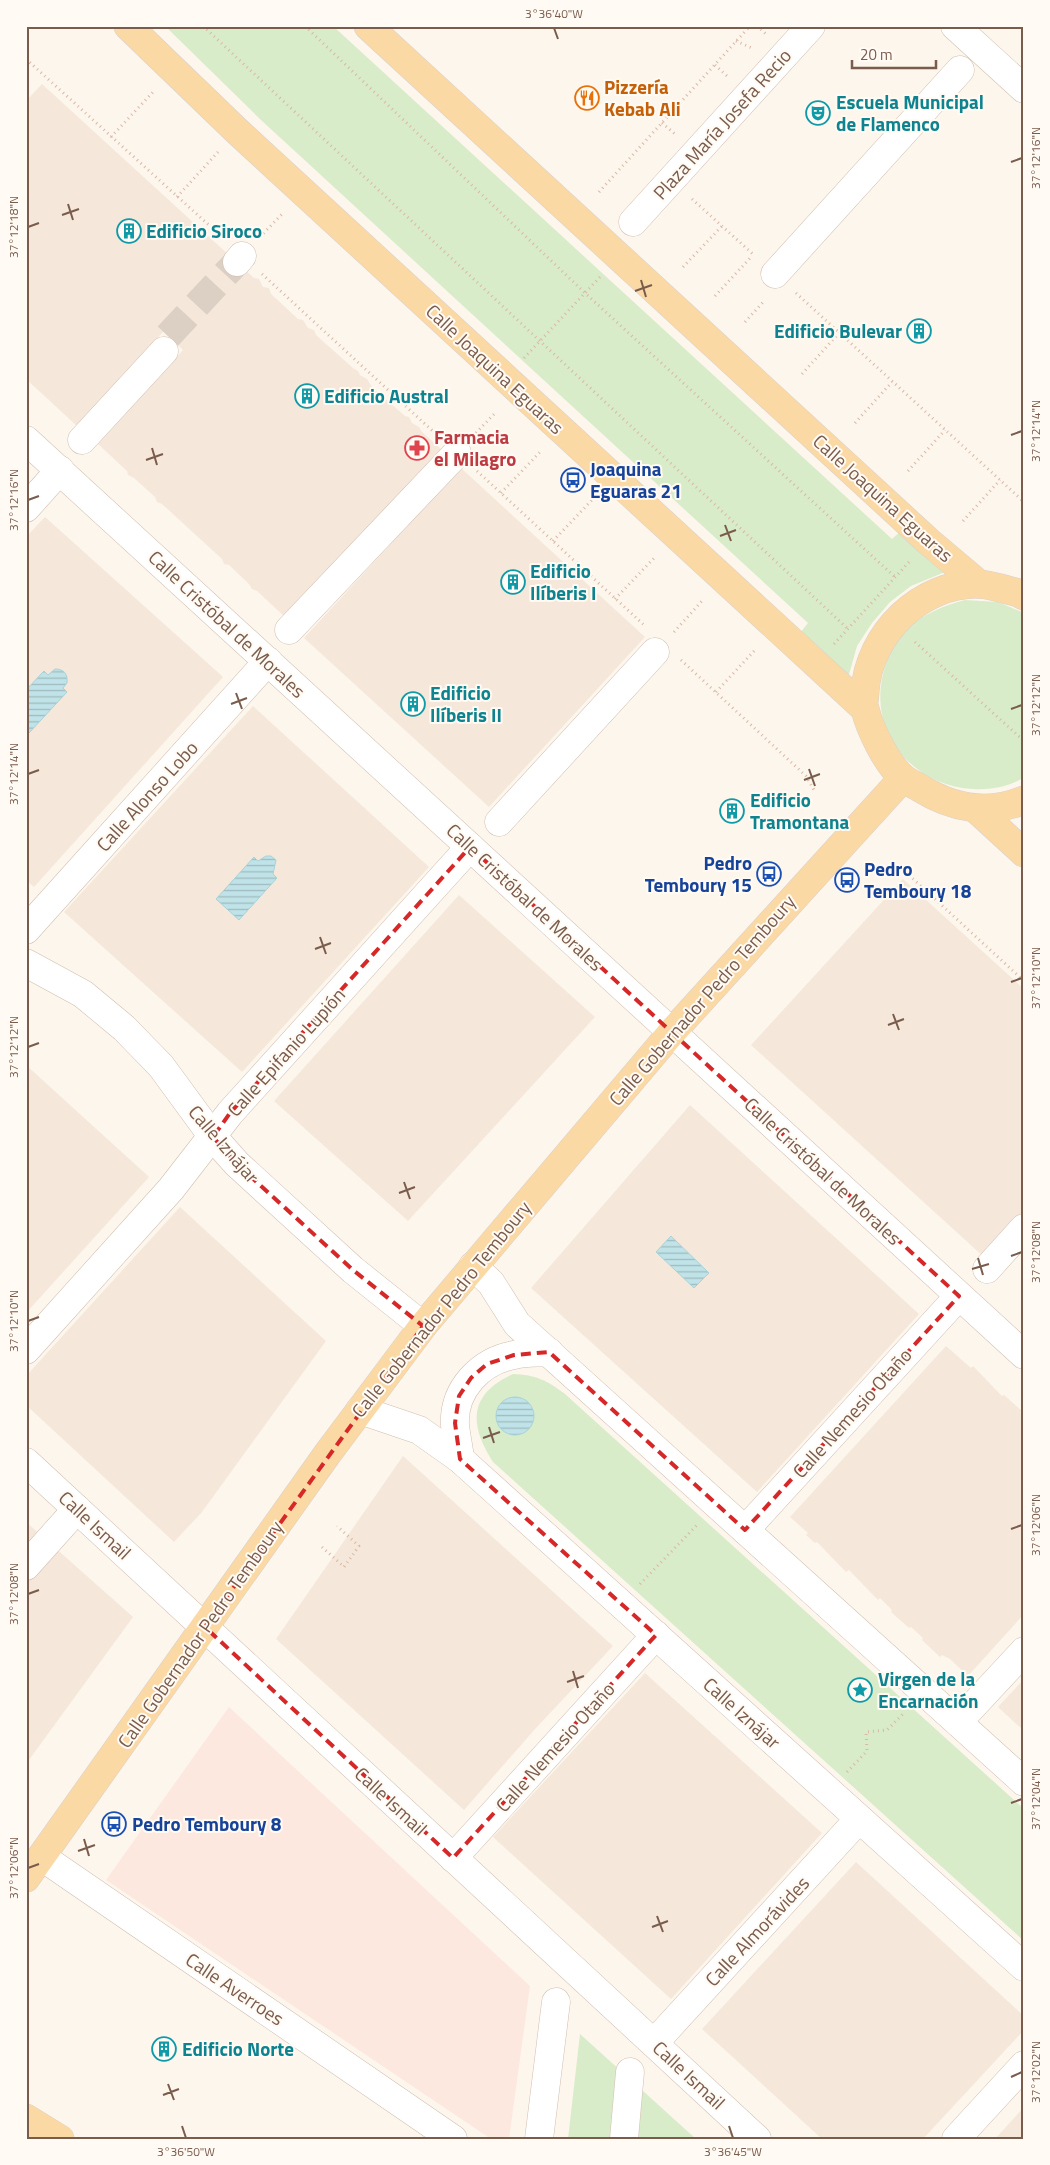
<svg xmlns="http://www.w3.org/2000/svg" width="1050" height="2165" font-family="'Titillium Web',sans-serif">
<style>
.residential{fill:#f5e8da}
.commercial{fill:#fde8e0}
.park{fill:#d8ecc9}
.water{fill:url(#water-rules);stroke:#a5d3da}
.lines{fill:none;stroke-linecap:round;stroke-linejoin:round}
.minor-tunnel{stroke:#dcd0c4;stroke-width:28;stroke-dasharray:28 14;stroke-linecap:butt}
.minor-casing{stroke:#d1beb0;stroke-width:29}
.major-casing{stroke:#dad1cd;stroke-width:29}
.path{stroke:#d9b8a5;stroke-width:3;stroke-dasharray:1 4;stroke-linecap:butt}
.minor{stroke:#fff;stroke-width:28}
.major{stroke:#fbd9a5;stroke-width:28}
.marked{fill:none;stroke:#d62828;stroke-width:4;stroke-dasharray:10 6;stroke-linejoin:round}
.ticks{fill:none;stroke:#7a5c4d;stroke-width:2}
.labels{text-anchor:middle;stroke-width:4;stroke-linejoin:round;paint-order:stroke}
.food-label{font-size:19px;font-weight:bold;fill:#c56008;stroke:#fffaf3;text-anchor:start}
.culture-label{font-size:19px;font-weight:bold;fill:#0d838f;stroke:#fffaf3;text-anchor:start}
.street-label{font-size:19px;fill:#7a5c4d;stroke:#fffaf3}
.health-label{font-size:19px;font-weight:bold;fill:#be3a42;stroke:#fffaf3;text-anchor:start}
.transit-label{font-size:19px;font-weight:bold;fill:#164399;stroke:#fffaf3;text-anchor:start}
.neatline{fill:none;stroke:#7a5c4d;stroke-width:2}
.ticks-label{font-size:12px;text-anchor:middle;fill:#7a5c4d}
</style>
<defs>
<pattern id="water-rules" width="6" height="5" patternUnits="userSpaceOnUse" patternTransform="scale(1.25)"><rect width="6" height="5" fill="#bfe3e8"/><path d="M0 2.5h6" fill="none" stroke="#a0bbbe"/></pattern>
</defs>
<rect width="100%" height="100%" fill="#fdf6ec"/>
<g class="residential">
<path d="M 42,84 L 254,278 L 259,279 L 263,287 L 269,288 L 271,294 L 298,319 L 303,320 L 308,328 L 314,330 L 316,335 L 353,368 L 358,371 L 360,375 L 367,379 L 372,387 L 405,416 L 409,417 L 412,423 L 419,427 L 422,432 L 441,449 L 286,618 L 257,591 L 252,589 L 249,584 L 229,565 L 224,564 L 222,559 L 162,504 L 157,502 L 155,497 L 134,478 L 128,475 L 127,471 L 98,444 L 183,350 L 174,341 L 163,332 L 77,426 L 26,379 L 26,101 Z"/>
<path d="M 461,468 L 645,637 L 489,807 L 304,638 Z"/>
<path d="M 45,517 L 223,677 L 34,887 L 26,880 L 26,537 Z"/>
<path d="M 253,706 L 429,867 L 242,1072 L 64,912 Z"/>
<path d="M 903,879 L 1024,989 L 1024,1215 L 985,1258 L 751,1045 Z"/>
<path d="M 459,895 L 595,1017 L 408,1221 L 274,1101 Z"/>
<path d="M 26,1065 L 149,1177 L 26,1313 Z"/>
<path d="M 690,1105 L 919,1314 L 757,1492 L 531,1288 Z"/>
<path d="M 180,1207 L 326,1341 L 202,1512 L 174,1542 L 26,1405 L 26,1376 Z"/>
<path d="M 946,1346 L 971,1368 L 973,1366 L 1002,1396 L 1004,1395 L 1022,1411 L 1020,1413 L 1024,1416 L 1024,1614 L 968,1676 L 950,1659 L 942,1655 L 940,1657 L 922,1640 L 923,1638 L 911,1627 L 909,1628 L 891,1612 L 892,1610 L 880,1598 L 878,1600 L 849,1570 L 846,1572 L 817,1542 L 815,1543 L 806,1535 L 808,1533 L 790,1517 Z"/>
<path d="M 403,1456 L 613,1646 L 536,1728 L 464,1810 L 276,1639 Z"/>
<path d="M 26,1522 L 133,1617 L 26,1764 Z"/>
<path d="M 645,1673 L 822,1833 L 671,1999 L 493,1837 Z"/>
<path d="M 1024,1679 L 1024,1731 L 998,1707 Z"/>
<path d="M 856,1862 L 1024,2016 L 1024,2030 L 923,2139 L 822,2139 L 702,2029 Z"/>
<path d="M 1024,2107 L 1024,2139 L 995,2139 Z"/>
</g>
<path class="commercial" d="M 229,1707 L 530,1986 L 509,2139 L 491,2139 L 106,1880 Z"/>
<g class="park">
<path d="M 165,26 L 333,26 L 892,539 L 901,531 L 945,572 L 911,586 L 890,602 L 872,623 L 857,646 L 848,678 L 800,633 L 808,623 L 261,120 Z"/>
<path d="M 965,600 L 998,602 L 1024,613 L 1024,777 C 1011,787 989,790 973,789 C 911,786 865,729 885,667 C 889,654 896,638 908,628 C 925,613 943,606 965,600 Z"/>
<path d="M 513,1374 C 536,1375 546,1380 565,1394 L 1024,1809 L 1024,1941 L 493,1462 C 469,1425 468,1394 513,1374 Z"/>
<path d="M 580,2034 L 696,2139 L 568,2139 Z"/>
</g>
<g class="water">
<path d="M 55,669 C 64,669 68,674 67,683 L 63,688 L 67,692 L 29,733 L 26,731 L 26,690 L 44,671 L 48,675 Z"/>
<path d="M 266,856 L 271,856 L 276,860 L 273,874 L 277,878 L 239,920 L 216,899 L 254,857 L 258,861 Z"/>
<path d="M 671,1236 L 709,1273 L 694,1288 L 656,1252 Z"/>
<circle cx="515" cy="1416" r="19"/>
</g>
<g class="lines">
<path class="minor-tunnel" d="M 168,336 L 237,262"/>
<g class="minor-casing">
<g id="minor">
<path d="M 955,26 L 1024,89"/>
<path d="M 633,222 L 811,26"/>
<path d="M 237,262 L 242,256"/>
<path d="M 775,274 L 960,70"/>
<path d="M 26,440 L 1024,1355"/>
<path d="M 82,440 L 164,351"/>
<path d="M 26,508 L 60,470"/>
<path d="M 289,630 L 457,453"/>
<path d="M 499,822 L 655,652"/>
<path d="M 26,930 L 268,661"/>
<path d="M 26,963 L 83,994 L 124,1028 L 161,1066 L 213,1137 L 237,1164 L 353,1270 L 423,1326"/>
<path d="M 473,1266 L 491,1283 L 517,1324 L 1024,1782"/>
<path d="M 987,1269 L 1024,1228"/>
<path d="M 26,1350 L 171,1189 L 230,1113 L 470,847"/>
<path d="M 360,1410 L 419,1430 L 460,1459 L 1024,1967"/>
<path d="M 460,1459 C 459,1448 456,1436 455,1425 C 453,1389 481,1361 514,1355 C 525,1352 537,1353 549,1352"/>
<path d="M 26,1462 L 757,2139"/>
<path d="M 745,1530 L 959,1296"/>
<path d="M 26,1566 L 77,1509"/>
<path d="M 958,1722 L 1024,1651"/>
<path d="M 42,1857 L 453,2139"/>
<path d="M 453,1858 L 656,1635"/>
<path d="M 654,2043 L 859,1819"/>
<path d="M 539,2139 L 556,2002"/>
<path d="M 624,2139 L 630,2072"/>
<path d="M 956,2139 L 1024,2065"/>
</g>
</g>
<g class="major-casing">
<g id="major">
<path d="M 128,26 L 238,132 L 864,708"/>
<path d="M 368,26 L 928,541 L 979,584"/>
<path d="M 1024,596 L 1019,593 C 1007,590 992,585 979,584 C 920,583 869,634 865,691 C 865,696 863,704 865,709 C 870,730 887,764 903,778 C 908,782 915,785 920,788 C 952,808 988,815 1024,800"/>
<path d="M 976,809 L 1024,853"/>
<path d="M 26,1878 L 328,1453 L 423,1326 L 672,1032 L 903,778"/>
<path d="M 26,2118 L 60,2139"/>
</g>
</g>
<g class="path">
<path d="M 203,26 L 848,629"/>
<path d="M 305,26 L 585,293 L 895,577"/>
<path d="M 757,26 L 766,34"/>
<path d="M 736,41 L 754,49"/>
<path d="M 26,59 L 222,237"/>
<path d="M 715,65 L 727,76"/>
<path d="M 662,123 L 675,134"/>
<path d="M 111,137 L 154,91"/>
<path d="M 599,192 L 750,26"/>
<path d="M 177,197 L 218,152"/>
<path d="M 692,199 L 754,255"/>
<path d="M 260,237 L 283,213"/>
<path d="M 683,267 L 722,226"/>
<path d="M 262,274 L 437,435"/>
<path d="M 796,293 L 1024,502"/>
<path d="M 715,296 L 752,256"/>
<path d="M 745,322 L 765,300"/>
<path d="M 524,358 L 600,277"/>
<path d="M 802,374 L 839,333"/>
<path d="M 855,423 L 892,382"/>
<path d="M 476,433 L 496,412"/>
<path d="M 477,471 L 644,625"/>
<path d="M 908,471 L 945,430"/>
<path d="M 501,493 L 540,452"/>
<path d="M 963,521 L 1000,480"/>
<path d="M 553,541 L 592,500"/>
<path d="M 615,599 L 655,557"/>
<path d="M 674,632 L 702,601"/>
<path d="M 915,642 L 1024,741"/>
<path d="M 834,644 L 909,562"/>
<path d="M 681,660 L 806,776 L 814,790"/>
<path d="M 716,692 L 755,650"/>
<path d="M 898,865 L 1024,981"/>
<path d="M 322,1547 L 344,1567 L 359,1546 L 337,1526"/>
<path d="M 640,1584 L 698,1524"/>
<path d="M 847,1772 L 867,1751 L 866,1732 L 887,1730 L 905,1712"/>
</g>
<use href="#minor" class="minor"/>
<use href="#major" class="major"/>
</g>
<path class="marked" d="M 470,847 L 959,1296 L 745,1530 L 549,1352 L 514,1355 L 487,1364 L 471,1378 L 459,1396 L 455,1423 L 460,1459 L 656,1635 L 453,1858 L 205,1627 L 423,1326 L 353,1270 L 237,1164 L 213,1137 L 230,1113 Z"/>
<path class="ticks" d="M 554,28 L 558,39M 1011,162 L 1022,158M 68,204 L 73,220M 62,215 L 79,209M 28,227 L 39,223M 641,280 L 646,297M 635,291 L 652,285M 1011,435 L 1022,431M 152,448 L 157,465M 146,460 L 163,454M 28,500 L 39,496M 725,525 L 731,541M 720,536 L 736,530M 236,693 L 242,709M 231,704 L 247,698M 1011,709 L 1022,705M 809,769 L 815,786M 28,774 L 39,770M 804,780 L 820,774M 320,937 L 326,954M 315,949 L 331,943M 1011,982 L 1022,978M 893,1014 L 899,1030M 888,1025 L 904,1019M 28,1047 L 39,1043M 404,1182 L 410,1199M 399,1193 L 415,1187M 1011,1256 L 1022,1252M 978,1258 L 983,1275M 972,1269 L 989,1264M 28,1321 L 39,1317M 489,1427 L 494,1443M 483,1438 L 500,1432M 1011,1529 L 1022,1525M 28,1594 L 39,1590M 573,1671 L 578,1688M 567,1682 L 584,1676M 1011,1803 L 1022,1799M 84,1839 L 89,1856M 78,1851 L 95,1845M 28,1868 L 39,1864M 657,1916 L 663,1932M 652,1927 L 668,1921M 1011,2077 L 1022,2072M 168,2084 L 174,2100M 163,2095 L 179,2089M 182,2126 L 186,2138M 729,2126 L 733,2138"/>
<defs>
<g id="restaurant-ring" transform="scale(1.25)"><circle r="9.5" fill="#fffaf3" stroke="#e8710a" stroke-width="1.5"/><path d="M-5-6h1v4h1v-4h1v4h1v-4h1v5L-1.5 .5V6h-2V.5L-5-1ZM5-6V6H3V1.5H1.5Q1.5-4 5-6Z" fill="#e8710a"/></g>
<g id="theatre-ring" transform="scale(1.25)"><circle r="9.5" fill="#fffaf3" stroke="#0f9aa8" stroke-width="1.5"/><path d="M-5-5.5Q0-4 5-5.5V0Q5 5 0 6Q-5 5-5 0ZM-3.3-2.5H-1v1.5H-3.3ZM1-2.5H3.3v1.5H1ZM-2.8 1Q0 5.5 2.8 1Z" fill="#0f9aa8"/></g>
<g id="building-ring" transform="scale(1.25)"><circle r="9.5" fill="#fffaf3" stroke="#0f9aa8" stroke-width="1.5"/><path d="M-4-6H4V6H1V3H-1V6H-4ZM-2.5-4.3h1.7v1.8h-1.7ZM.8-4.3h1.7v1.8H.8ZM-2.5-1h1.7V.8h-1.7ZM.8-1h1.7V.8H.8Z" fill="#0f9aa8"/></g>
<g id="pharmacy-ring" transform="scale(1.25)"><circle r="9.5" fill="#fffaf3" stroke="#e0444e" stroke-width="1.5"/><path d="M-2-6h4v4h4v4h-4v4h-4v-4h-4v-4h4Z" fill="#e0444e"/></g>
<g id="bus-ring" transform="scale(1.25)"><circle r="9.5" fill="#fffaf3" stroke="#1a4fb4" stroke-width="1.5"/><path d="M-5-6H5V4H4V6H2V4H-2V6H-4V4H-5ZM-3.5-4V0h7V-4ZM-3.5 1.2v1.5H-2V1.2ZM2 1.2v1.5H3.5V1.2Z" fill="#1a4fb4"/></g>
<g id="sight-ring" transform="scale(1.25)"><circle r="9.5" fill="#fffaf3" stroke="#0f9aa8" stroke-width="1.5"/><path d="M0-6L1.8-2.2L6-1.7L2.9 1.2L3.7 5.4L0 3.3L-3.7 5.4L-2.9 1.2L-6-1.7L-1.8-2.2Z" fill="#0f9aa8"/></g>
</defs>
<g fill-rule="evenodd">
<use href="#restaurant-ring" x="587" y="98"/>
<use href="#theatre-ring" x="818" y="113"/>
<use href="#building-ring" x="129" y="231"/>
<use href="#building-ring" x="919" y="331"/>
<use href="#building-ring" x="307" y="396"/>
<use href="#pharmacy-ring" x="417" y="448"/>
<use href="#bus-ring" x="573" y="480"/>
<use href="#building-ring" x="513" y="582"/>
<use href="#building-ring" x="413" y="704"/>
<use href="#building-ring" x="732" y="811"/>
<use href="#bus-ring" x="769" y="874"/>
<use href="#bus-ring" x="847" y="880"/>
<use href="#sight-ring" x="860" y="1690"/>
<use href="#bus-ring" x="114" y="1824"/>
<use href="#building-ring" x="164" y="2049"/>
</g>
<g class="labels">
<g class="food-label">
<text x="604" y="94">Pizzería<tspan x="604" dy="22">Kebab Ali</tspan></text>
</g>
<g class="culture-label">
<text x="836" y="109">Escuela Municipal<tspan x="836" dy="22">de Flamenco</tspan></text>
<text x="146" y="238">Edificio Siroco</text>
<text x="902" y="338" text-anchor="end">Edificio Bulevar</text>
<text x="324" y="403">Edificio Austral</text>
<text x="530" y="578">Edificio<tspan x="530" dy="22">Ilíberis I</tspan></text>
<text x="430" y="700">Edificio<tspan x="430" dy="22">Ilíberis II</tspan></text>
<text x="750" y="807">Edificio<tspan x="750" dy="22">Tramontana</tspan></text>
<text x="878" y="1686">Virgen de la<tspan x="878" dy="22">Encarnación</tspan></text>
<text x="182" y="2056">Edificio Norte</text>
</g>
<g class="street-label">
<text transform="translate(722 124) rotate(-48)" y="7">Plaza María Josefa Recio</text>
<text transform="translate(495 369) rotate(43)" y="7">Calle Joaquina Eguaras</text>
<text transform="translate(883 498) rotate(42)" y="7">Calle Joaquina Eguaras</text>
<text transform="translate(227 624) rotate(43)" y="7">Calle Cristóbal de Morales</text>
<text transform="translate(147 796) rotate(-48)" y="7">Calle Alonso Lobo</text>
<text transform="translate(525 897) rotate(43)" y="7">Calle Cristóbal de Morales</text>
<text transform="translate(702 1000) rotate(-49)" y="7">Calle Gobernador Pedro Temboury</text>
<text transform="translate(286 1052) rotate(-48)" y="7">Calle Epifanio Lupión</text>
<text transform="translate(224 1144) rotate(49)" y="7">Calle Iznájar</text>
<text transform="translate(823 1171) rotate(43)" y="7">Calle Cristóbal de Morales</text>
<text transform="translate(441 1309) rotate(-51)" y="7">Calle Gobernador Pedro Temboury</text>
<text transform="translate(852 1413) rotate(-48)" y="7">Calle Nemesio Otaño</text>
<text transform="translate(95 1525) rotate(43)" y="7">Calle Ismail</text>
<text transform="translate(200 1634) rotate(-55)" y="7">Calle Gobernador Pedro Temboury</text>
<text transform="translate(742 1713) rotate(42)" y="7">Calle Iznájar</text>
<text transform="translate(555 1747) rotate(-48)" y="7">Calle Nemesio Otaño</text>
<text transform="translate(391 1801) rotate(43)" y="7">Calle Ismail</text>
<text transform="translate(757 1931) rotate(-47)" y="7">Calle Almorávides</text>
<text transform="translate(235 1989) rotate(34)" y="7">Calle Averroes</text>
<text transform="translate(689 2075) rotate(43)" y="7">Calle Ismail</text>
</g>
<g class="health-label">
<text x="434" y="444">Farmacia<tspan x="434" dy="22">el Milagro</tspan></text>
</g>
<g class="transit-label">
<text x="590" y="476">Joaquina<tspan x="590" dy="22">Eguaras 21</tspan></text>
<text x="752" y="870" text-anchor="end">Pedro<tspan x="752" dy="22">Temboury 15</tspan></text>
<text x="864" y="876">Pedro<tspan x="864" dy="22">Temboury 18</tspan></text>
<text x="132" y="1831">Pedro Temboury 8</text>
</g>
</g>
<rect width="1050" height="2165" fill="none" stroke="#fffaf3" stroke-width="55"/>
<path d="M852 60v8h84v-8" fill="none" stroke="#7a5c4d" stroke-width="2.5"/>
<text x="860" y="60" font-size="15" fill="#7a5c4d" stroke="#fffaf3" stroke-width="4" paint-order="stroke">20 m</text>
<rect x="28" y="28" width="994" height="2110" class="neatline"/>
<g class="ticks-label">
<text x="554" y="18">3°36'40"W</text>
<text transform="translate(1036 158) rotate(-90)" y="4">37°12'16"N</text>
<text transform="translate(14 227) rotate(-90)" y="4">37°12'18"N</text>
<text transform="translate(1036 431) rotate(-90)" y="4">37°12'14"N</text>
<text transform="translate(14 500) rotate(-90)" y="4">37°12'16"N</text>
<text transform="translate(1036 705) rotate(-90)" y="4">37°12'12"N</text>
<text transform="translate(14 774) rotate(-90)" y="4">37°12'14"N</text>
<text transform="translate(1036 978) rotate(-90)" y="4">37°12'10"N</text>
<text transform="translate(14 1047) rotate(-90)" y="4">37°12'12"N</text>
<text transform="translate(1036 1252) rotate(-90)" y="4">37°12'08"N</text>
<text transform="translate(14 1321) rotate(-90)" y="4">37°12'10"N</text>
<text transform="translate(1036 1525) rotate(-90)" y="4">37°12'06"N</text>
<text transform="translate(14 1594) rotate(-90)" y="4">37°12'08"N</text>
<text transform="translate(1036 1799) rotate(-90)" y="4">37°12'04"N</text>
<text transform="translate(14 1868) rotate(-90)" y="4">37°12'06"N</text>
<text transform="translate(1036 2072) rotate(-90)" y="4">37°12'02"N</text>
<text x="186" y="2156">3°36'50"W</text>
<text x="733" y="2156">3°36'45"W</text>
</g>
</svg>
